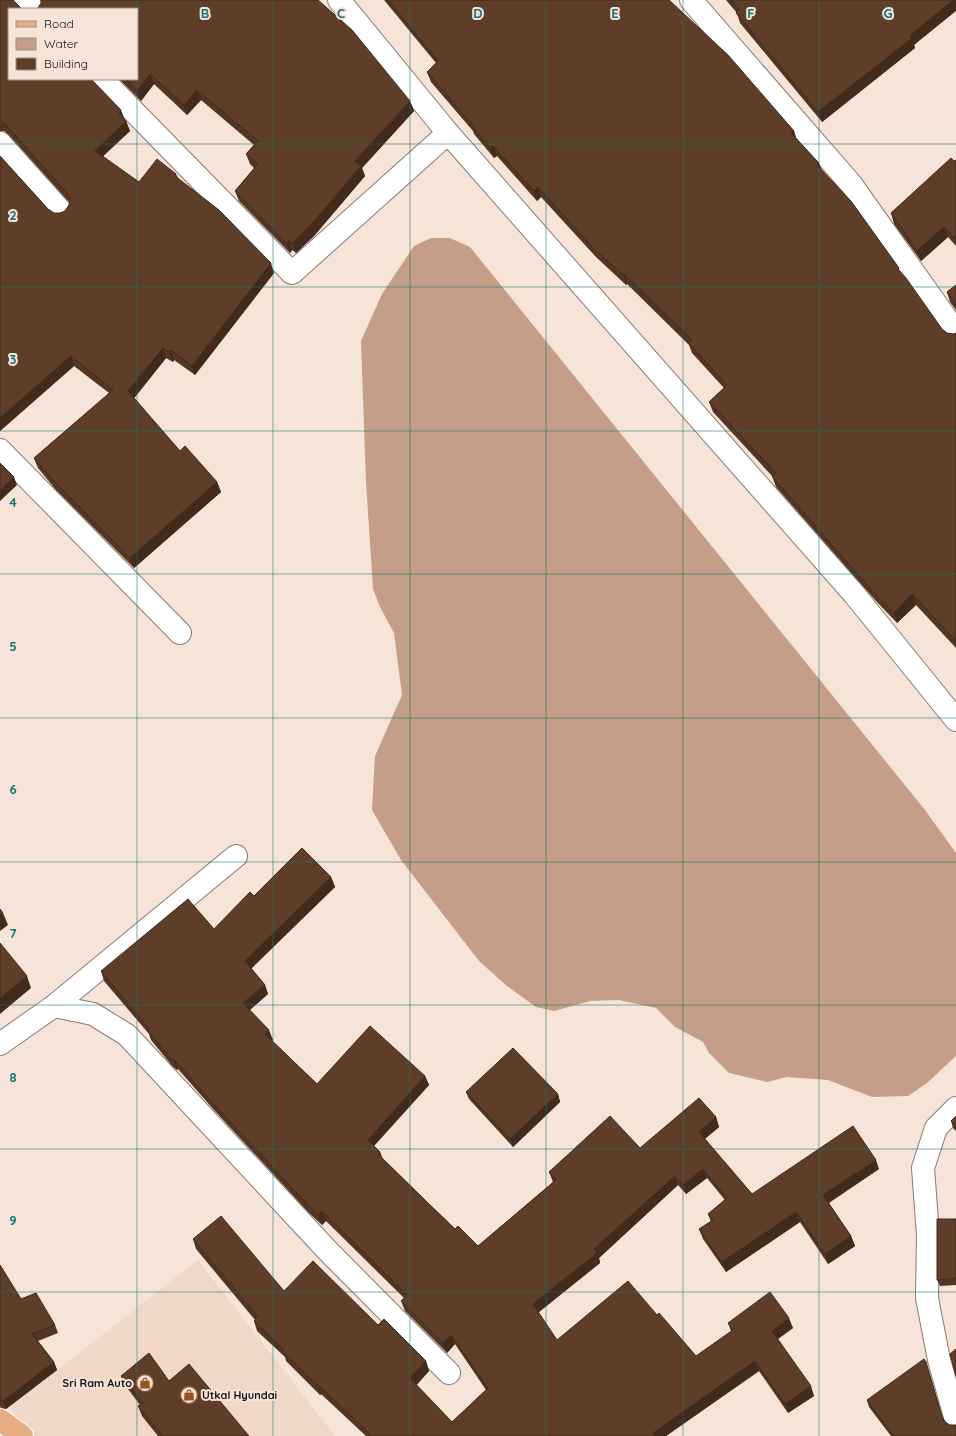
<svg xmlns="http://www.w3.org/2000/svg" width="956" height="1436" font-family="Quicksand,sans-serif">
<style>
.built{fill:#f0d7c8}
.water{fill:#c59e87}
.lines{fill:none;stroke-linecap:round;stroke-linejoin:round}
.minor-casing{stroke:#8b7b71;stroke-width:24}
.primary-casing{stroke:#fff;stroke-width:24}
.minor{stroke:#fff;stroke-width:22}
.primary{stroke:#e7ae86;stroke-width:22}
.wall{fill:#523523}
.shaded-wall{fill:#422b1d}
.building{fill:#5f3e29;stroke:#422b1d}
.grid{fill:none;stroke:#0f766e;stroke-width:1;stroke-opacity:0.55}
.labels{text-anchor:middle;stroke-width:4;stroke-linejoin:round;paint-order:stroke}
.poi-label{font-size:11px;font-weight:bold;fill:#140e0a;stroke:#f7e4d9;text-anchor:end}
.grid-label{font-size:13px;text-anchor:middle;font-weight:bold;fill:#0f766e;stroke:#f7e4d9;stroke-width:4;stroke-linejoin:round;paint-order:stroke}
</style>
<rect width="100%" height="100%" fill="#f7e4d9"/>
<path class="built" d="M 198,1260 L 335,1436 L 30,1436 L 10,1407 Z"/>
<path class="water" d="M 431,238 L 450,238 L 470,247 L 925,810 L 956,853 L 956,1056 L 927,1083 L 908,1096 L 872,1097 L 828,1080 L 787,1077 L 767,1082 L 729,1073 L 709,1053 L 703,1042 L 675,1027 L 656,1008 L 619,1000 L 590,1001 L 554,1011 L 536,1007 L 507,986 L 479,961 L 401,860 L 372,810 L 375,756 L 402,695 L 394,633 L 380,607 L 373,589 L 366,482 L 361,341 L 382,294 L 414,246 Z"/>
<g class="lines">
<g class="minor-casing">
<g id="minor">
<path d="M 24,0 L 33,9"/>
<path d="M 339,0 L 448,133 L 854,594 L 956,720"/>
<path d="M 691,0 L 851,184 L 956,332"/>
<path d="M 102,79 L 292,273 L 448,133"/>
<path d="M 0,143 L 61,211"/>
<path d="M 0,450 L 180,633"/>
<path d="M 54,1006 L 93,1014 L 127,1035 L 327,1250 L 449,1373"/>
<path d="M 0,1044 L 54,1006 L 236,856"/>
<path d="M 956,1108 L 936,1128 L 923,1168 L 928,1235 L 927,1298 L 939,1360 L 956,1420"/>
</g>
</g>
<g class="primary-casing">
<path id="primary" d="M 0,1420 L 22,1436"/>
</g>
<use href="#minor" class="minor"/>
<use href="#primary" class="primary"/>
</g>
<g class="wall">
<path d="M 0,0 L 126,121 L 130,131 L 103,156 L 139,182 L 176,174 L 178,178 L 274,273 L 195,375 L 174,360 L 173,362 L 166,358 L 134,398 L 180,451 L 217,482 L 221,492 L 134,568 L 56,490 L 38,468 L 34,458 L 109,393 L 74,366 L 0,431 L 0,156 L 48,209 L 54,213 L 60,213 L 65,211 L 69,205 L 69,202 L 9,135 L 4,131 L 0,131 Z"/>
<path d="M 384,0 L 669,0 L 794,131 L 796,138 L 900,272 L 942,329 L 947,333 L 954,334 L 956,333 L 956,648 L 916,605 L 897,623 L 876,601 L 776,487 L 772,476 L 713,412 L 709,402 L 724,388 L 692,353 L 689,345 L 627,284 L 626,285 L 596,257 L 541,197 L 537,201 L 497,156 L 494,158 L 474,134 L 473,131 L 431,82 L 427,72 L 436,63 Z"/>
<path d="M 726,0 L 956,0 L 914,45 L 915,48 L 822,122 L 740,23 L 737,13 Z"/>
<path d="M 137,9 L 410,101 L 414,111 L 362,168 L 365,176 L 314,236 L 296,253 L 292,250 L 290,253 L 239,201 L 235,191 L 254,168 L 250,164 L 246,154 L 254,145 L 201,100 L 187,115 L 154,84 L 141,101 L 119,79 L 137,79 Z"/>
<path d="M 956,160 L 956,246 L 948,237 L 921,261 L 894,224 L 891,213 Z"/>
<path d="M 956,285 L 956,310 L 950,302 L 947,292 Z"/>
<path d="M 331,877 L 335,887 L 251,968 L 265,985 L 268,994 L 250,1010 L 273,1040 L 272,1041 L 317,1084 L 425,1076 L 429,1085 L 374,1146 L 380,1152 L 382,1158 L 455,1229 L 478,1246 L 553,1182 L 549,1172 L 640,1148 L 716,1117 L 719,1127 L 705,1139 L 752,1194 L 879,1169 L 829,1203 L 851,1236 L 855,1246 L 828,1264 L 800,1222 L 726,1272 L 703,1239 L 699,1229 L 711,1222 L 708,1214 L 725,1200 L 707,1178 L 686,1194 L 678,1185 L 599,1258 L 600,1263 L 538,1313 L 557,1340 L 657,1315 L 696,1356 L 731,1331 L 728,1323 L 793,1328 L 778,1339 L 814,1396 L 788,1413 L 759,1371 L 666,1436 L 366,1436 L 321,1394 L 320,1395 L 286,1361 L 285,1357 L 257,1331 L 254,1321 L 255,1320 L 196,1249 L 193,1239 L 284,1291 L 378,1325 L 426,1361 L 429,1371 L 416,1385 L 452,1422 L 486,1390 L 455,1344 L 447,1353 L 405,1311 L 401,1301 L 404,1298 L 326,1221 L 322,1225 L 309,1213 L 214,1110 L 178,1069 L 177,1070 L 173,1067 L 151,1040 L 149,1034 L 104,981 L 101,971 L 214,929 L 254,896 Z"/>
<path d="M 466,1092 L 558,1094 L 560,1102 L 513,1147 L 469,1099 Z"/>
<path d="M 956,1116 L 956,1131 L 953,1128 L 951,1121 Z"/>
<path d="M 956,1219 L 956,1285 L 940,1286 L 937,1280 Z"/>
<path d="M 0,1265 L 21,1299 L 55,1325 L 58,1333 L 38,1341 L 54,1362 L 57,1370 L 6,1409 L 1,1408 L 0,1407 Z"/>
<path d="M 928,1369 L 943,1418 L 956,1436 L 891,1436 L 869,1407 L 867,1400 Z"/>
<path d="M 121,1376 L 169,1381 L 249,1436 L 158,1436 L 142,1416 L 138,1406 L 140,1405 L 125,1385 Z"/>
</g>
<g class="shaded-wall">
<path d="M 953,0 L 956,0 L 956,11 L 914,45 L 915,48 L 822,122 L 818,112 Z"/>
<path d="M 150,74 L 154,84 L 141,101 L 137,91 Z"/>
<path d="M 197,90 L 201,100 L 187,115 L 184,105 Z"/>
<path d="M 410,101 L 414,111 L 362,168 L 365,176 L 314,236 L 296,253 L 292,243 L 355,161 Z"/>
<path d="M 121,110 L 125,120 L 119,113 Z"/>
<path d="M 126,121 L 130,131 L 98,161 L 95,151 Z"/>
<path d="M 794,131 L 797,141 L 791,133 Z"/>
<path d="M 493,146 L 497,156 L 494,158 L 490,148 Z"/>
<path d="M 819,163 L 823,173 L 817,165 Z"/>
<path d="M 538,187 L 541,197 L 537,201 L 534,191 Z"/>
<path d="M 944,227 L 948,237 L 921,261 L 917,251 Z"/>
<path d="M 289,240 L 292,250 L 290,253 L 286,243 Z"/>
<path d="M 271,263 L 274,273 L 195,375 L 192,366 Z"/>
<path d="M 624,274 L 627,284 L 626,285 L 623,275 Z"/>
<path d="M 163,348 L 166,358 L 132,401 L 128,391 Z"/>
<path d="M 171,350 L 174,360 L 173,362 L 169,352 Z"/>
<path d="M 71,356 L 74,366 L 0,431 L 0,418 Z"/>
<path d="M 14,477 L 17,485 L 0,501 L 0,491 Z"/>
<path d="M 217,482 L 221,492 L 134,568 L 130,558 Z"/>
<path d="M 912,594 L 916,605 L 897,623 L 894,613 Z"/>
<path d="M 956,637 L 956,646 L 954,639 Z"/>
<path d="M 331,877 L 335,887 L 249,971 L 245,961 Z"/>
<path d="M 3,913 L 8,925 L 0,931 L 0,915 Z"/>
<path d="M 27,976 L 31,988 L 0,1014 L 0,998 Z"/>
<path d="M 265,985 L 268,994 L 247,1012 L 243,1003 Z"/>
<path d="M 269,1030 L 273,1040 L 269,1044 L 265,1034 Z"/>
<path d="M 175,1060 L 178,1069 L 177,1070 L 174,1061 Z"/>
<path d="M 425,1076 L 429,1085 L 371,1149 L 368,1140 Z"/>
<path d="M 558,1094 L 560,1102 L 513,1147 L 510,1139 Z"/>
<path d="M 716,1117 L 719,1127 L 702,1141 L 699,1132 Z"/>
<path d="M 380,1152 L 384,1162 L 378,1154 Z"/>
<path d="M 876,1160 L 879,1169 L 826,1204 L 823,1195 Z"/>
<path d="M 703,1169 L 707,1178 L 686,1194 L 683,1185 Z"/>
<path d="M 675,1176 L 678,1185 L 599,1258 L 600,1263 L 536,1314 L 533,1304 Z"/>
<path d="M 322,1211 L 326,1221 L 322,1225 L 318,1215 Z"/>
<path d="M 796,1212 L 800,1222 L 726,1272 L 722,1262 Z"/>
<path d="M 851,1236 L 855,1246 L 828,1264 L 825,1254 Z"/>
<path d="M 789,1318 L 793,1328 L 776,1340 L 772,1331 Z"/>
<path d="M 451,1335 L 455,1344 L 447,1353 L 443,1343 Z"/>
<path d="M 426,1361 L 429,1371 L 414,1388 L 410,1378 Z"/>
<path d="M 755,1361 L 759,1371 L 666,1436 L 654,1436 L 653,1433 Z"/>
<path d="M 54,1362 L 57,1370 L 6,1409 L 3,1401 Z"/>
<path d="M 317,1384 L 321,1394 L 320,1395 L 317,1385 Z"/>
<path d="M 811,1386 L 814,1396 L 788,1413 L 785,1404 Z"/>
</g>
<g class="building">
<path d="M 0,0 L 13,0 L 22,9 L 9,9 L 9,79 L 91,79 L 121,110 L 119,113 L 126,121 L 95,151 L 139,182 L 157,159 L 176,174 L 175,176 L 219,210 L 271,263 L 192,366 L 171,350 L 169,352 L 163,348 L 128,391 L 180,451 L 185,446 L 217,482 L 130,558 L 53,480 L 34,458 L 113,390 L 71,356 L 0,418 L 0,156 L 48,209 L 54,213 L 60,213 L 65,211 L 69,205 L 70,199 L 67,193 L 6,125 L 0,121 Z"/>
<path d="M 41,0 L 318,0 L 352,30 L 410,101 L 355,161 L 361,166 L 310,226 L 292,243 L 289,240 L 286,243 L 235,191 L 258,164 L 246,154 L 258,141 L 197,90 L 184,105 L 150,74 L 137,91 L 126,79 L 137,79 L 137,9 L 36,9 L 38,8 L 41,3 Z"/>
<path d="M 388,0 L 669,0 L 728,55 L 794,131 L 791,133 L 819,163 L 817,165 L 851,201 L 899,268 L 898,269 L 906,278 L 942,329 L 947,333 L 954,334 L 956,333 L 956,637 L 954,639 L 912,594 L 894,613 L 872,591 L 772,476 L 776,473 L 709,402 L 727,385 L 689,343 L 692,340 L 624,274 L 623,275 L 592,247 L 538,187 L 534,191 L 493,146 L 490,148 L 471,124 L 471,123 L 427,72 L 438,61 Z"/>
<path d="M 731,0 L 953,0 L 910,36 L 912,38 L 818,112 L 736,13 L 739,10 Z"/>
<path d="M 951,158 L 954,161 L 956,160 L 956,240 L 944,227 L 917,251 L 891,213 Z"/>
<path d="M 956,285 L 956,305 L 947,292 Z"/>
<path d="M 0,463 L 14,477 L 0,491 Z"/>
<path d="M 302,848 L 331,877 L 245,961 L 265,985 L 243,1003 L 269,1030 L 265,1034 L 317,1084 L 370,1026 L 425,1076 L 368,1140 L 380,1152 L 378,1154 L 429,1204 L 455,1229 L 458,1226 L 478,1246 L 556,1180 L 549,1172 L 610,1116 L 640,1148 L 699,1098 L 716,1117 L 699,1132 L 752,1194 L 853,1126 L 876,1160 L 823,1195 L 851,1236 L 825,1254 L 796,1212 L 722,1262 L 699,1229 L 713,1220 L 708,1214 L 727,1198 L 703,1169 L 683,1185 L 675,1176 L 594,1249 L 597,1253 L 533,1304 L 557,1340 L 628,1281 L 657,1315 L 659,1313 L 696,1356 L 733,1330 L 728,1323 L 770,1292 L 789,1318 L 772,1331 L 811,1386 L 785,1404 L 755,1361 L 653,1433 L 655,1436 L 372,1436 L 317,1384 L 317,1385 L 282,1351 L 284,1350 L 254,1321 L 258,1317 L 193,1239 L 221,1216 L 284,1291 L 313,1261 L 378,1325 L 384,1319 L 426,1361 L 410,1378 L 452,1422 L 488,1388 L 451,1335 L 443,1343 L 401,1301 L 407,1295 L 322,1211 L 318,1215 L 306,1203 L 211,1101 L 175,1060 L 174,1061 L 170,1057 L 147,1030 L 149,1029 L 101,971 L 188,899 L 214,929 L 250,892 L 254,896 Z"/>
<path d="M 0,909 L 3,913 L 0,915 Z"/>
<path d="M 0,943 L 27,976 L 0,998 Z"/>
<path d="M 513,1048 L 558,1094 L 510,1139 L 466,1092 Z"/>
<path d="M 956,1116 L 956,1126 L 951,1121 Z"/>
<path d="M 937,1219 L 956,1219 L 956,1278 L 937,1280 Z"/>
<path d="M 0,1265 L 21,1299 L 36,1293 L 55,1325 L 32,1334 L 54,1362 L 3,1401 L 0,1400 Z"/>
<path d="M 956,1349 L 956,1376 L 950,1354 Z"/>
<path d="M 149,1353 L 169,1381 L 189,1364 L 249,1436 L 163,1436 L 138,1406 L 143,1403 L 121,1376 Z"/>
<path d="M 924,1359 L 926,1362 L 942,1417 L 945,1422 L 950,1425 L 956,1425 L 956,1436 L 894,1436 L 867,1400 Z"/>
</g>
<path class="grid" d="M 137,0 L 137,9M 273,0 L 273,1436M 410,0 L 410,1436M 546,0 L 546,1436M 683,0 L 683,1436M 819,0 L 819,1436M 137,79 L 137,1436M 0,144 L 956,144M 0,287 L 956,287M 0,431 L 956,431M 0,574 L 956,574M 0,718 L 956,718M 0,862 L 956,862M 0,1005 L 956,1005M 0,1149 L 956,1149M 0,1292 L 956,1292"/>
<defs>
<g id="shop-ring" transform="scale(0.9)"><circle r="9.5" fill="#f7e4d9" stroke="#965324" stroke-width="1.5"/><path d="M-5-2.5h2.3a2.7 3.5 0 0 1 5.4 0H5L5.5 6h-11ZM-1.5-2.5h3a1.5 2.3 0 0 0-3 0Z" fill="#965324"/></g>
</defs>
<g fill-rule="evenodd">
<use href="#shop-ring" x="145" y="1383"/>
<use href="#shop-ring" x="189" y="1395"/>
</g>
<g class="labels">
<g class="poi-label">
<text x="132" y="1387">Sri Ram Auto</text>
<text x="202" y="1399" text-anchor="start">Utkal Hyundai</text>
</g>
</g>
<g class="grid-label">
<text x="205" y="18">B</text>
<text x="341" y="18">C</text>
<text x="478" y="18">D</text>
<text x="615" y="18">E</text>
<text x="751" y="18">F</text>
<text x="888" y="18">G</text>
<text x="13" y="220">2</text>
<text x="13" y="364">3</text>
<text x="13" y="507">4</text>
<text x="13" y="651">5</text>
<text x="13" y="794">6</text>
<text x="13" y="938">7</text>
<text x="13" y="1082">8</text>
<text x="13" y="1225">9</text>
</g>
<rect x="8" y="8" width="130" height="72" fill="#f7e4d9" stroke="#9c8e86"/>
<rect x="16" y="21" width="20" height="6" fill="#e7ae86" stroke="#9c8e86"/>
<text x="44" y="28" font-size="12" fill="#140e0a">Road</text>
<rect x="16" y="38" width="20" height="12" fill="#c59e87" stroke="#9c8e86"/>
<text x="44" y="48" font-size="12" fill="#140e0a">Water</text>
<rect x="16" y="58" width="20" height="12" fill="#5f3e29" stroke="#9c8e86"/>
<text x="44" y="68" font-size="12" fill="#140e0a">Building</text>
</svg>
